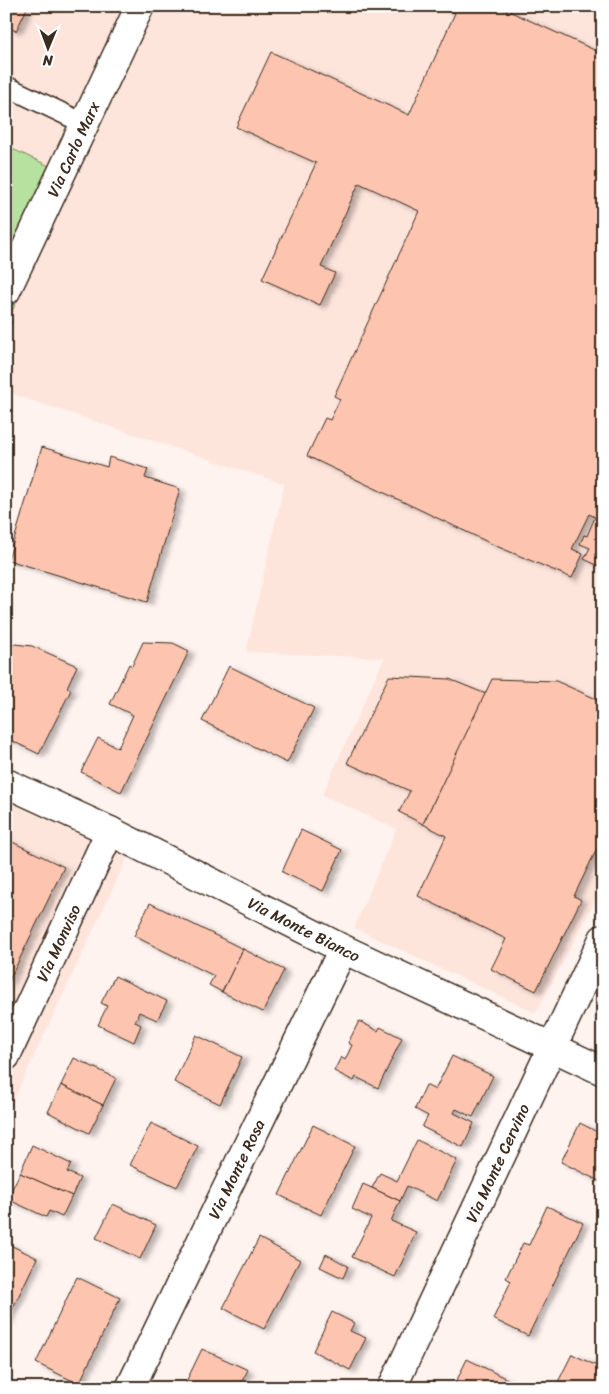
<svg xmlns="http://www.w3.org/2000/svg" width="609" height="1394" font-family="Sriracha,sans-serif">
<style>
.built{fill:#fee5dc}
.green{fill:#b6e19e;stroke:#78865e}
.building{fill:#fdc5b0;stroke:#3b2a1e;filter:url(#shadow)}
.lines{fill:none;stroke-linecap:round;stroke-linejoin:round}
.lane-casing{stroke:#3b2a1e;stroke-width:22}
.street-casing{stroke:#3b2a1e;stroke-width:31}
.secondary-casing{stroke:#3b2a1e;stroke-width:31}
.path{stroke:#3b2a1e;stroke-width:3;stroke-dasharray:4 4;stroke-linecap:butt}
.lane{stroke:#fff;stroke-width:19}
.street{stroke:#fff;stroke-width:28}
.secondary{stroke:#fff;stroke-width:28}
.labels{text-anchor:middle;stroke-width:4.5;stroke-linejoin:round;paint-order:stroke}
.street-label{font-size:16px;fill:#3b2a1e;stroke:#fff}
</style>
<defs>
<filter id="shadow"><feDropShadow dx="5.5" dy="3" stdDeviation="2.5" flood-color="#0004"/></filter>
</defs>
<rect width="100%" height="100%" fill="#fff3ef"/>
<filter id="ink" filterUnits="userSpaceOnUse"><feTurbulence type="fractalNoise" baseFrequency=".02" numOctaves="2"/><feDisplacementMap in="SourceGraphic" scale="10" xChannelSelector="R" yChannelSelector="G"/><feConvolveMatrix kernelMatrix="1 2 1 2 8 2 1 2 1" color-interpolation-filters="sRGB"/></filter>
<g filter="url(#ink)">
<g class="built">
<path d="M 6,6 L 603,6 L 603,886 L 536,1013 L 354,928 L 396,829 L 322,795 L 384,658 L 246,652 L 284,484 L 6,392 L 6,324 L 75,178 L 6,146 Z"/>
<path d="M 6,792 L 131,850 L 6,1116 Z"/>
</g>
<path class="green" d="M 6,146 L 75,178 L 6,324 Z"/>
<g class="building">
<path d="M 6,6 L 28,6 L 16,31 L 6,26 Z"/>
<path d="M 440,6 L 498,6 L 603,54 L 603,568 L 584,559 L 590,548 L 580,544 L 584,535 L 587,536 L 595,517 L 589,514 L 572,549 L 583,554 L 572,578 L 494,545 L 307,456 L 325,418 L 330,420 L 340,399 L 334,396 L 419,211 L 359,183 L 321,267 L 335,273 L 320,305 L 262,279 L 316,163 L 236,127 L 271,52 L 409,115 L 455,13 Z"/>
<path d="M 42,447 L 107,467 L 109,457 L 148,469 L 145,478 L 180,489 L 147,602 L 8,560 Z"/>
<path d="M 143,642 L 173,643 L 189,651 L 121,792 L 81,772 L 98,738 L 118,748 L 133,715 L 110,704 L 129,664 L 132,666 Z"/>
<path d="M 6,643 L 32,646 L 77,666 L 67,687 L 71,690 L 39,754 L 6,738 Z"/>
<path d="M 229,666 L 314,708 L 287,763 L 202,721 Z"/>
<path d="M 389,676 L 449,679 L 486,694 L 423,824 L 399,812 L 410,791 L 347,763 Z"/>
<path d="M 492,679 L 556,681 L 603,702 L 603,836 L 574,896 L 581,900 L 536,991 L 491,969 L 506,939 L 418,896 L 446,836 L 423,824 Z"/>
<path d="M 301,830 L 342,850 L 323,891 L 282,872 Z"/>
<path d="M 6,839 L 64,867 L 6,987 Z"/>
<path d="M 150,903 L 243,949 L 222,992 L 209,985 L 214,976 L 134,936 Z"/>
<path d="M 243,949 L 284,970 L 263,1012 L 222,992 Z"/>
<path d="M 115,976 L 167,1001 L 157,1020 L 139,1012 L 135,1022 L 141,1025 L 134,1042 L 98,1025 L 107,1006 L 101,1003 Z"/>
<path d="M 359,1021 L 378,1031 L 380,1027 L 402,1038 L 378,1088 L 356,1077 L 354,1081 L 334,1071 L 341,1057 L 345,1060 L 352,1045 L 348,1043 Z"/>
<path d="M 196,1035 L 242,1057 L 220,1104 L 174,1082 Z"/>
<path d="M 452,1056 L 493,1076 L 473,1117 L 456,1109 L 454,1113 L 474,1123 L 463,1147 L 422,1127 L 428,1116 L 415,1109 L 426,1085 L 435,1090 Z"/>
<path d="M 74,1058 L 116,1078 L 103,1105 L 61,1085 Z"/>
<path d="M 61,1085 L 103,1105 L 89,1133 L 48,1112 Z"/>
<path d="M 151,1123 L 198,1146 L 177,1187 L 130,1165 Z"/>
<path d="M 580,1123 L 603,1135 L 603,1183 L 561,1162 Z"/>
<path d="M 313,1125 L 355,1146 L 321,1215 L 279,1195 Z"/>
<path d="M 417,1140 L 457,1160 L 437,1201 L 407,1186 L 400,1201 L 372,1188 L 380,1173 L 397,1181 Z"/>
<path d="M 32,1145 L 71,1164 L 67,1172 L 80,1178 L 72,1196 L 20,1173 Z"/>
<path d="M 20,1173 L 72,1196 L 62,1217 L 49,1211 L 46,1217 L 7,1199 Z"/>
<path d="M 363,1184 L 400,1201 L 391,1221 L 416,1232 L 395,1277 L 352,1257 L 371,1218 L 352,1209 Z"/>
<path d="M 113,1204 L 156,1225 L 140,1259 L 96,1238 Z"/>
<path d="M 547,1206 L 583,1223 L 528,1336 L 493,1319 L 511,1281 L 506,1278 L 523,1243 L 529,1245 Z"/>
<path d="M 259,1238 L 300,1260 L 264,1329 L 223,1308 Z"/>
<path d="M 6,1243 L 37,1258 L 6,1322 Z"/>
<path d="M 326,1254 L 348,1266 L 343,1278 L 320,1267 Z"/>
<path d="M 77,1277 L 120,1298 L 79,1384 L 36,1363 Z"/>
<path d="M 603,1287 L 603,1301 L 597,1298 Z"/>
<path d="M 332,1312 L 354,1323 L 350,1331 L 366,1338 L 350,1370 L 313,1351 Z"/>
<path d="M 202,1349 L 248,1370 L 238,1388 L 183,1388 Z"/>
<path d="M 572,1354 L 603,1369 L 603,1388 L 555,1388 Z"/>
<path d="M 467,1359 L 509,1380 L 505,1388 L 453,1388 Z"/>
</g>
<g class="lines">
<g class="lane-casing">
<path id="lane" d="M 6,86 L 85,124"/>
</g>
<g class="street-casing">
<g id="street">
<path d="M 6,783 L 110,831 L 343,949 L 603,1071"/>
<path d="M 6,1056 L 110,831"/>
<path d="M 130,1388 L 343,949"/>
<path d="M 392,1388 L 603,939"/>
</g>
</g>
<g class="secondary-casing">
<path id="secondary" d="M 6,291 L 140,6"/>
</g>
<path class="path" d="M 6,332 L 12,319"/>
<use href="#lane" class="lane"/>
<use href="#street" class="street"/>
<use href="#secondary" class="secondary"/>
</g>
</g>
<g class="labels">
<g class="street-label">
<text transform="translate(73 149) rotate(-65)" y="6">Via Carlo Marx</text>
<text transform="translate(304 929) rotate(27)" y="6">Via Monte Bianco</text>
<text transform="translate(58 943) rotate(-65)" y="6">Via Monviso</text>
<text transform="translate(497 1163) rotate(-65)" y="6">Via Monte Cervino</text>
<text transform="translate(236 1169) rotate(-64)" y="6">Via Monte Rosa</text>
</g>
</g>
<rect width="609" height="1394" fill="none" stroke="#fff" stroke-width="25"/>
<rect x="12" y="12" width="584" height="1369" fill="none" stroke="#3b2a1e" stroke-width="2" filter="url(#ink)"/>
<g transform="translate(48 48) rotate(181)" stroke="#ffffff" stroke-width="4" paint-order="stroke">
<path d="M0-4L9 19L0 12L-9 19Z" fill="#3b2a1e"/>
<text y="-8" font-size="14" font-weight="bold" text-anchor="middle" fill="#3b2a1e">N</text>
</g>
</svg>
